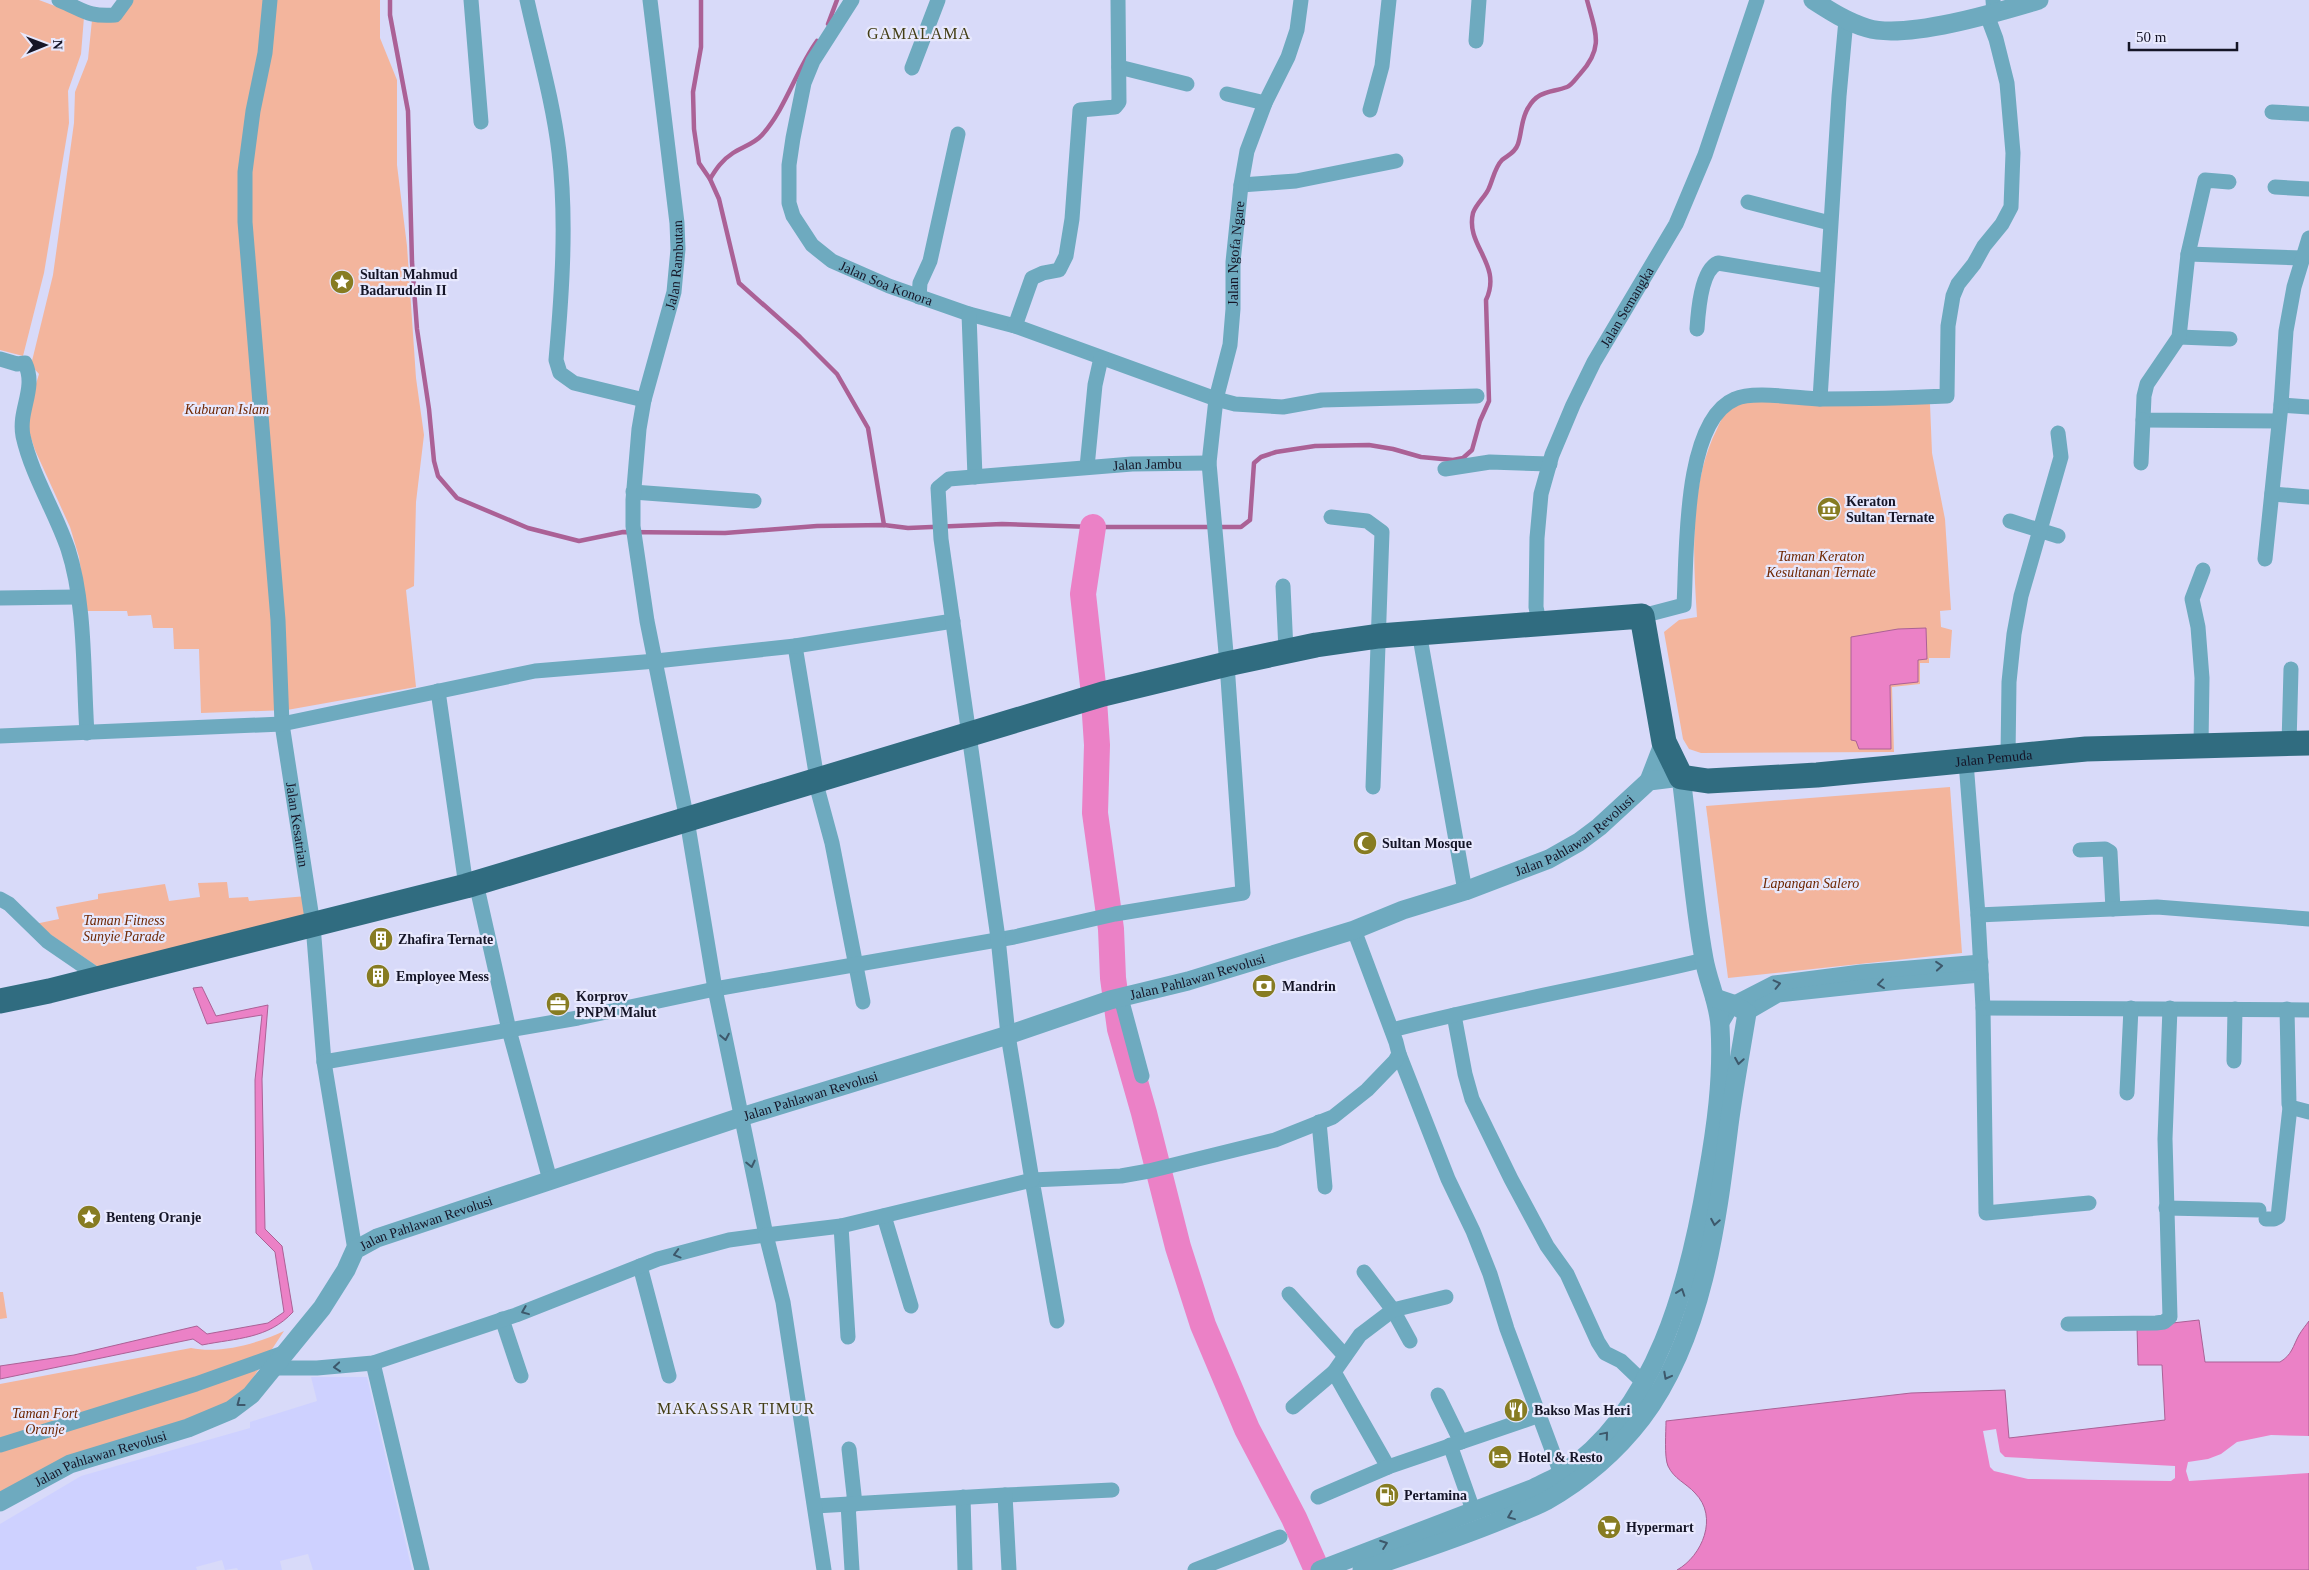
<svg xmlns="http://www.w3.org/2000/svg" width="2309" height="1570" font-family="Georgia,serif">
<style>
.built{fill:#ced1ff}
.green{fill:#f3b59d}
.water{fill:#eb81c6;stroke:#ab6196}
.pier{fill:#d8daf9}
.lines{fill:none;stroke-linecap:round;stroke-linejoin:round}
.stream{stroke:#ab6196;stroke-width:4.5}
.river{stroke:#eb81c6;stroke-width:26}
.minor{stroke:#6eaabf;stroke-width:15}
.tertiary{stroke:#6eaabf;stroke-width:19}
.trunk{stroke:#306c80;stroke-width:25}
.oneway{stroke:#3d586b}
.labels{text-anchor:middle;stroke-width:4.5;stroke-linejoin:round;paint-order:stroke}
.street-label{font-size:14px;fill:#151527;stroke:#e7e8fd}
.poi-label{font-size:14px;font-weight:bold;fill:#151527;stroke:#e7e8fd;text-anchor:start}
.park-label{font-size:14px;font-style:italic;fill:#6e2703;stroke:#e7e8fd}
.quarter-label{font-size:16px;letter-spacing:1px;fill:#433d14;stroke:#e7e8fd}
</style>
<rect width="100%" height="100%" fill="#d8daf9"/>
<path class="built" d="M 311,1377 L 367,1377 L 412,1570 L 313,1570 L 308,1554 L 280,1561 L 282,1570 L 238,1570 L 237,1568 L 225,1570 L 222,1560 L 196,1567 L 197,1570 L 0,1570 L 0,1524 L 81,1476 L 250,1428 L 250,1422 L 317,1401 Z"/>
<g class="green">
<path d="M 0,0 L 39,0 L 84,17 L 81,54 L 68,91 L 69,123 L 44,273 L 23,356 L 0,350 Z"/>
<path d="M 129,0 L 380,0 L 380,38 L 397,80 L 397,165 L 407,246 L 416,378 L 424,435 L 416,502 L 414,586 L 406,590 L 416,687 L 287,710 L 201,713 L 199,649 L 174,649 L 173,628 L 153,628 L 151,615 L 128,616 L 127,611 L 87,611 L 79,557 L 70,527 L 35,450 L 25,420 L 39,374 L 31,365 L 53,275 L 74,123 L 75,92 L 88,59 L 92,20 Z"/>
<path d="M 1769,401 L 1930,404 L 1932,453 L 1945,519 L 1951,610 L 1940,611 L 1941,627 L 1952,630 L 1950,658 L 1929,658 L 1929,663 L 1920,663 L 1920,684 L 1892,687 L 1894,752 L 1701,753 L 1689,749 L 1683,739 L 1664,632 L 1679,620 L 1697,617 C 1693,557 1689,484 1717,429 C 1720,423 1723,414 1729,409 C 1740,401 1755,402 1769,401 Z"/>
<path d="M 1950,787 L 1962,953 L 1728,978 L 1706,806 Z"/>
<path d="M 227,882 L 229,898 L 248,897 L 249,901 L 307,896 L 310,917 L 107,973 L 35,924 L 59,919 L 56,907 L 98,899 L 98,894 L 165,884 L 169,901 L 200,897 L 198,883 Z"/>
<path d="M 0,1292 L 3,1292 L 7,1318 L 0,1319 Z"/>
<path d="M 284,1331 L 241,1396 L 188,1421 L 0,1494 L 0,1384 L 191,1348 C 220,1354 257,1344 284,1331 Z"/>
</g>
<g class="water">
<path d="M 1926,628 L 1927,659 L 1918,660 L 1918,682 L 1890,685 L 1891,749 L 1859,749 L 1856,741 L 1851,740 L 1851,637 L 1898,629 Z"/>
<path d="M 202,987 L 216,1016 L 268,1005 L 262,1079 L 265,1229 L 282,1246 L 293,1312 C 268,1339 237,1338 202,1345 L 193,1339 L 0,1379 L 0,1366 L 74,1355 L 197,1326 L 207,1334 L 268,1323 L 284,1312 L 275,1252 L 256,1233 L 255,1080 L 262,1015 L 207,1024 L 193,988 Z"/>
<path d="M 2199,1320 L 2205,1362 L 2280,1362 C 2292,1355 2293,1346 2299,1335 C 2302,1330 2306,1325 2309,1321 L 2309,1570 L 1677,1570 C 1702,1556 1719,1517 1695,1493 C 1686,1483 1674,1479 1668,1466 C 1664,1457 1666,1432 1666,1421 L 1911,1393 L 2005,1390 L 2009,1438 L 2165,1420 L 2162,1365 L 2138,1365 L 2137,1327 Z"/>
</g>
<g class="pier">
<path d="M 1996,1429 L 2000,1452 L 2005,1457 L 2175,1466 L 2175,1478 L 2171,1481 L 2028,1479 L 1994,1471 L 1990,1467 L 1983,1431 Z"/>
<path d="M 2271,1435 L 2309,1436 L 2309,1473 L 2189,1481 L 2186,1471 L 2188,1462 L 2208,1459 L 2221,1454 L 2237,1442 Z"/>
</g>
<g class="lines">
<g class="stream">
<path d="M 390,0 L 390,15 L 408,111 L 412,262 L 417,329 L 429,409 L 434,461 L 438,476 L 457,498 L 528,528 L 579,541 L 623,532 L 725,533 L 817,526 L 884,525 L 908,528 L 1002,524 L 1093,527 L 1241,527 L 1250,520 L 1254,463 L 1261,457 L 1276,452 L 1315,446 L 1369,445 L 1393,449 L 1421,457 L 1453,460 L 1463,458 L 1472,450 L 1480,421 L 1489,401 L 1486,300 C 1503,264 1465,246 1473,213 C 1476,204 1486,196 1489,188 C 1493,179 1495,167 1502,160 C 1508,155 1515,153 1518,144 C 1522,132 1521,119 1528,108 C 1538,90 1551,93 1567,87 C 1572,85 1576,78 1580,74 C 1605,47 1595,31 1587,0"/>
<path d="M 701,0 L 701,47 L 693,92 L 694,129 L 699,163 L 710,179"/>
<path d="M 828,24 L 837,0"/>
<path d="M 817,41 C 796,70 786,108 762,135 C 754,144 742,147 733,153 C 722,160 716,169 710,179 L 719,199 L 739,283 L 800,337 L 837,374 L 868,428 L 884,525"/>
</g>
<path class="river" d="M 1093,527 L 1083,594 L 1093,685 L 1097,745 L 1095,813 L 1111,929 L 1113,978 L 1120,1029 L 1144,1113 L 1178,1247 L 1203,1325 L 1247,1429 L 1294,1518 L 1317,1570"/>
<g class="minor">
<path d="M 59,0 C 84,10 87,17 115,15 L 126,0"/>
<path id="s1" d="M 270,0 L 265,53 L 253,111 L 245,172 L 245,222 L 278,620 L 282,724 L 313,925 L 324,1062 L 355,1250"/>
<path d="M 471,0 L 481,122"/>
<path d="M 527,0 C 538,50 553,101 559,152 C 567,220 562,292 556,360 L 560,373 L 574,383 L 644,400"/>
<path id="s2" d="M 852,0 L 813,61 L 804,83 L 793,138 L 789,165 L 789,203 L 793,216 L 812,245 L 832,261 L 889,286 L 969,314 L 1015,326 L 1216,399 L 1235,404 L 1283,407 L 1322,400 L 1477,396"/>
<path d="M 1993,0 L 1994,13"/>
<path d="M 1476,41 L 1479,0"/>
<path d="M 1119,67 L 1187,84"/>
<path d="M 912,68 L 938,0"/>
<path d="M 1227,94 L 1265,103"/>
<path d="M 1370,110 L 1382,66 L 1389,0"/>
<path d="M 2272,112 L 2309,114"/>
<path d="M 1241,185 L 1296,181 L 1396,161"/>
<path d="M 2275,187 L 2309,189"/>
<path d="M 1748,202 L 1830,223"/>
<path d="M 2188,254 L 2205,180 L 2229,182"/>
<path d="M 919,297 L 920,283 L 930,261 L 958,134"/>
<path d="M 969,314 L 975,477"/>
<path d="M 1015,326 L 1032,278 L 1043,273 L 1059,270 L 1066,256 L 1072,219 L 1080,110 L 1115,107 L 1119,102 L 1118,0"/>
<path d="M 1697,329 C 1698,313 1701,270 1718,263 L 1827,281"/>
<path d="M 2179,337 L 2230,339"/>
<path d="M 0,359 L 17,364 L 25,363 C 37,389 18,409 23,436 C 32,476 55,511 68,549 C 86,604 83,675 87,733"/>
<path d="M 1820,399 L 1839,96 L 1846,20"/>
<path d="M 2281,405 L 2309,407"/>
<path d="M 2278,421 L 2143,420 L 2144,396 L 2147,384 L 2179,337 L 2188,254 L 2302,258"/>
<path d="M 2141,463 L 2143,420"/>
<path d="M 1087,467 L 1095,385 L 1101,358"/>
<path d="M 1445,469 L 1490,462 L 1550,464"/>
<path d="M 633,492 L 754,501"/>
<path d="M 2272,494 L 2309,497"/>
<path d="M 1331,517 L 1367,521 L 1382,532 L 1373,787"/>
<path d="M 2010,521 L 2058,536"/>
<path d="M 2265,559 L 2281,405 L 2286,331 L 2294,287 L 2309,238"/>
<path d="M 1283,586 L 1286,651"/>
<path d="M 0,598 L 78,597"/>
<path d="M 1642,616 L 1684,605 C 1687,558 1682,421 1735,399 C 1754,390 1800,399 1822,399 C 1864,399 1906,398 1947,396 L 1948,326 L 1953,296 L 1958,284 L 1974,264 L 1984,246 L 2002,224 L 2011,207 L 2013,153 L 2007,83 L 1996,39 L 1987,15"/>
<path id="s3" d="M 1539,622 L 1536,607 L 1537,538 L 1541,494 L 1552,455 L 1573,405 L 1594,362 L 1676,224 L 1705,155 L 1757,0"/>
<path d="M 1419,632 L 1465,891"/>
<path d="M 795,646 L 817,779"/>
<path d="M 438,691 L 466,886"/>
<path d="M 0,736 L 282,724 L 535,671 L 656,661 L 795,646 L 953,621"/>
<path d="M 2289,744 L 2291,669"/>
<path d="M 2201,745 L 2202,678 L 2198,627 L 2192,599 L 2203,570"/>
<path d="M 2008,756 L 2009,682 L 2014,634 L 2021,596 L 2061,457 L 2058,433"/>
<path d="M 1966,762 L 1978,915 L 1983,1008 L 1986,1213 L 2089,1203"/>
<path d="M 815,780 L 832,843 L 863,1002"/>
<path d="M 2080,850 L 2105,849 L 2110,852 L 2113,909"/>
<path d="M 476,883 L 509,1030 L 550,1180"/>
<path d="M 0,899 L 9,904 L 47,941 L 101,978"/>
<path d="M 1978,915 L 2157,907 L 2309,919"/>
<path d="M 1121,998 L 1142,1076"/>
<path d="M 1983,1008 L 2309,1010"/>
<path d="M 2287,1009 L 2289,1104 L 2290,1107 L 2309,1112"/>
<path d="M 1747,1013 L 1778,995 L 1899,982 L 1981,975"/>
<path d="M 1454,1015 L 1465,1074 L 1472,1099 L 1511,1179 L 1547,1246 L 1567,1274 L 1598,1342 L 1605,1353 L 1621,1361 L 1643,1382"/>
<path d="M 1720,1026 L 1733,1004 L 1774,983 L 1861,972 L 1981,962"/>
<path d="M 1392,1030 C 1496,1003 1601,985 1704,960"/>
<path d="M 1399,1054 L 1448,1179 L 1473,1231 L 1490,1274 L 1507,1329 L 1561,1474"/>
<path d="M 2234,1061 L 2235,1009"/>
<path id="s4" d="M 324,1062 L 578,1018 L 715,989 L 1014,937 L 1115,914 L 1243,893 L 1227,664 L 1209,463 L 1216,399 L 1230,345 L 1233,309 L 1233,262 L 1241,185 L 1247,151 L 1265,103 L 1288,57 L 1297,30 L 1301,0"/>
<path d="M 2127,1093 L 2131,1008"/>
<path d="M 1319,1122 L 1325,1187"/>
<path d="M 2166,1208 L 2259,1210"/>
<path d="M 884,1216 L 911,1306"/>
<path d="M 2266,1219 L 2274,1219 L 2278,1217 L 2290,1107"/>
<path d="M 841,1226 L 848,1337"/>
<path d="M 640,1266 L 669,1376"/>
<path d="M 1364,1272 L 1393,1310 L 1410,1341"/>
<path d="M 1289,1294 L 1345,1356"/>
<path d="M 502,1319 L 521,1376"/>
<path d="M 1057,1321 L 1032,1180 L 1121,1176 L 1149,1171 L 1275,1140 L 1333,1117 L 1367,1090 L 1395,1061 L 1399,1054 L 1396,1042 L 1354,930"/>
<path d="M 2068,1324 L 2156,1323 L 2164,1322 L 2170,1317 L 2165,1139 L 2170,1008"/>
<path d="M 373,1363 L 422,1570"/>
<path id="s5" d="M 274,1368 L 317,1368 L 373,1363 L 516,1315 L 658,1259 L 729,1240 L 766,1235 L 715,989 L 687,820 L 647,621 L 633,526 L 633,500 L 639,429 L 644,400 L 674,292 L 678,249 L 677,223 L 650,0"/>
<path d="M 1438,1395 L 1461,1442"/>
<path d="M 1293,1407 L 1334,1372"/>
<path d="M 0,1445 L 196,1384 L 286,1352"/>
<path d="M 1450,1445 L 1473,1510"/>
<path d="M 849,1449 L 855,1504"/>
<path d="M 1388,1467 L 1334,1372 L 1360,1335 L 1393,1310 L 1446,1297"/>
<path d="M 1005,1495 L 1112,1490"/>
<path d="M 963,1497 L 965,1570"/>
<path d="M 1318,1497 L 1388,1467 L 1540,1415"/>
<path d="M 848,1504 L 852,1570"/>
<path d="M 815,1506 L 1005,1495 L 1009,1570"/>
<path id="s6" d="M 824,1570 L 783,1302 L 766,1235 L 841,1226 L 1032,1180 L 1008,1035 L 998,938 L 941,539 L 938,488 L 949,479 L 1132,464 L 1209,463"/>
<path d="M 1195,1570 L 1280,1537"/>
</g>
<g class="tertiary">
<path d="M 1813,0 C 1830,11 1847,22 1867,28 C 1906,40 1999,12 2039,0"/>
<path d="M 1649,781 L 1664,742"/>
<path id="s7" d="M 0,1502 L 70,1464 L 188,1428 L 231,1410 L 251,1395 L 322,1308 L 346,1270 L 355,1250 L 377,1238 L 741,1117 L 1008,1035 L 1110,1000 L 1188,981 L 1354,930 L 1403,910 L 1465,891 L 1549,859 L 1579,842 L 1599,827 L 1649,781 L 1681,777 C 1689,837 1693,899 1704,959 C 1708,982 1719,1003 1720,1027 C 1723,1078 1716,1128 1707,1178 C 1689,1283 1657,1411 1562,1474 C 1553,1479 1543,1483 1534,1488 L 1320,1570"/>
<path d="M 1362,1570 C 1410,1554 1458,1538 1504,1519 C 1518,1513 1533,1508 1546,1501 C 1583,1480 1616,1452 1642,1418 C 1703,1337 1717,1222 1729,1125 C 1734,1087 1741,1050 1747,1013 L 1733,1004 L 1715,998"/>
</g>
<path class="trunk" id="s8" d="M 0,1001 L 49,991 L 466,886 L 1103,694 L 1227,664 L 1316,645 L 1379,636 L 1642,616 L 1664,742 L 1681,777 L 1708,781 L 1817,775 L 2086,749 L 2309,743"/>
</g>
<defs><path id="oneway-chevron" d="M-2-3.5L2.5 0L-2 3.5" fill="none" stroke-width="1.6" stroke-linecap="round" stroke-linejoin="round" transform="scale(1.25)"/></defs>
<g class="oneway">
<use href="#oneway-chevron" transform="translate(1939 966) rotate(-5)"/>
<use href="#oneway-chevron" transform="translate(1777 984) rotate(-13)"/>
<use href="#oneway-chevron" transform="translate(1881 984) rotate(173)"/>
<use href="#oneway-chevron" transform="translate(725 1037) rotate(79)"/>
<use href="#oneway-chevron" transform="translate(1739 1061) rotate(99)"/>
<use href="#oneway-chevron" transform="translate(751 1164) rotate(77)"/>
<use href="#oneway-chevron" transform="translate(1715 1222) rotate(100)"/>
<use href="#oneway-chevron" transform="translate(677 1254) rotate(165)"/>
<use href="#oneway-chevron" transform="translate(1681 1292) rotate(-71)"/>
<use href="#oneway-chevron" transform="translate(525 1311) rotate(158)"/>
<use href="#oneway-chevron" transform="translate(337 1367) rotate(175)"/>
<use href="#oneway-chevron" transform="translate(1667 1376) rotate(118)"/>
<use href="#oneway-chevron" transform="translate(240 1403) rotate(143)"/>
<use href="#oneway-chevron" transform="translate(1605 1435) rotate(-50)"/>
<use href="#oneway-chevron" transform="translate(1511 1516) rotate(158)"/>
<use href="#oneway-chevron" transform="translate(1384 1544) rotate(-20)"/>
</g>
<defs>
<g id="sight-disc" transform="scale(1.25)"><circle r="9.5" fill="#877c22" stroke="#e7e8fd"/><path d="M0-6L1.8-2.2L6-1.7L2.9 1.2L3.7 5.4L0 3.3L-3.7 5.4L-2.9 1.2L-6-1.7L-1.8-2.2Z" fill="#fff"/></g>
<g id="museum-disc" transform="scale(1.25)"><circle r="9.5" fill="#877c22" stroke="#e7e8fd"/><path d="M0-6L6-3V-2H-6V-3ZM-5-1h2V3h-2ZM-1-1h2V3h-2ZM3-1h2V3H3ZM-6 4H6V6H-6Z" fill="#fff"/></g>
<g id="mosque-disc" transform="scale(1.25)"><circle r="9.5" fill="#877c22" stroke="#e7e8fd"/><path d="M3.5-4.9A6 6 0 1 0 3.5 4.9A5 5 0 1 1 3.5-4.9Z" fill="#fff"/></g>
<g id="building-disc" transform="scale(1.25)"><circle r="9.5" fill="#877c22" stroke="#e7e8fd"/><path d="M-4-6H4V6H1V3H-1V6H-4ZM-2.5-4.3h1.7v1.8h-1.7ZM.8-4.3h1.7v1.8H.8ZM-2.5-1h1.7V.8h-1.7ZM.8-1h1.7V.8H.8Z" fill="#fff"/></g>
<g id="bank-disc" transform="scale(1.25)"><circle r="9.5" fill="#877c22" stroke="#e7e8fd"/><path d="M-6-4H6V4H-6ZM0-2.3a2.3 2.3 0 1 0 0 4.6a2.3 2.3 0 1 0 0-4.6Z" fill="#fff"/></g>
<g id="office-disc" transform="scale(1.25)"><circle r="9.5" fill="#877c22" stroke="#e7e8fd"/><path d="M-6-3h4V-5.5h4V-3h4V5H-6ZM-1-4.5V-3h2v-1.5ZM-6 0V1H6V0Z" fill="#fff"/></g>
<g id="restaurant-disc" transform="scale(1.25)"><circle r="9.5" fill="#877c22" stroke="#e7e8fd"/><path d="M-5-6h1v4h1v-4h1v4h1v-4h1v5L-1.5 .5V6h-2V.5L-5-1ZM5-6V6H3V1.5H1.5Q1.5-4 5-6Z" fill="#fff"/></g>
<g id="hotel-disc" transform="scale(1.25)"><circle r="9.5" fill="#877c22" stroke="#e7e8fd"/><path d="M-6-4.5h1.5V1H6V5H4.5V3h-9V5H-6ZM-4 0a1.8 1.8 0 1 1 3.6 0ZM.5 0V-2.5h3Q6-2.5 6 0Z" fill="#fff"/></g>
<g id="fuel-disc" transform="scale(1.25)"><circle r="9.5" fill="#877c22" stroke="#e7e8fd"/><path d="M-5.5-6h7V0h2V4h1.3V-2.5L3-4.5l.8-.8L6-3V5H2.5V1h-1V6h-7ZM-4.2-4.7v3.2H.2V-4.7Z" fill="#fff"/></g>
<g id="supermarket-disc" transform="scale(1.25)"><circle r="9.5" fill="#877c22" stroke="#e7e8fd"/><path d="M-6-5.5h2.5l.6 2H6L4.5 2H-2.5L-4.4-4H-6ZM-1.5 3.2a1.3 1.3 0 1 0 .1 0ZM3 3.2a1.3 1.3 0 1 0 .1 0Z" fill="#fff"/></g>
</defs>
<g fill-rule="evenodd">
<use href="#sight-disc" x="342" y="282"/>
<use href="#museum-disc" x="1829" y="509"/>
<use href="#mosque-disc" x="1365" y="843"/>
<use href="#building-disc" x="381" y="939"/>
<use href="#building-disc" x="378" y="976"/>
<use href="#bank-disc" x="1264" y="986"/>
<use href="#office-disc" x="558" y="1004"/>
<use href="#sight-disc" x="89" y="1217"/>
<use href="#restaurant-disc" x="1516" y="1410"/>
<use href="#hotel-disc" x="1500" y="1457"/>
<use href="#fuel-disc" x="1387" y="1495"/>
<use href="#supermarket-disc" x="1609" y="1527"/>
</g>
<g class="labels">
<g class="street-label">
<text dy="5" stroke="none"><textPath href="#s4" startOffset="1578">Jalan Ngofa Ngare</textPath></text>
<text dy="5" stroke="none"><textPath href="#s5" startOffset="1501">Jalan Rambutan</textPath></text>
<text dy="5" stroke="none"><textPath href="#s2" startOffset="350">Jalan Soa Konora</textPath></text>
<text dy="5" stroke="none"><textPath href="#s3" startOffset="335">Jalan Semangka</textPath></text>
<text dy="5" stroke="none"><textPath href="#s6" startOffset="1524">Jalan Jambu</textPath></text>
<text dy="5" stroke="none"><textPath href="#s8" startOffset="2172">Jalan Pemuda</textPath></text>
<text dy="5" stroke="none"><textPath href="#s1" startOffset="829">Jalan Kesatrian</textPath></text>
<text dy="5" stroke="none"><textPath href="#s7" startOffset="1745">Jalan Pahlawan Revolusi</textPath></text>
<text dy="5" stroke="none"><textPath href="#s7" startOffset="1340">Jalan Pahlawan Revolusi</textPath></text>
<text dy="5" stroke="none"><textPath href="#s7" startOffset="935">Jalan Pahlawan Revolusi</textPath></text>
<text dy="5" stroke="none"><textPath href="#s7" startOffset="530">Jalan Pahlawan Revolusi</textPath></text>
<text dy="5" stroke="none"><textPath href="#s7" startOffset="110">Jalan Pahlawan Revolusi</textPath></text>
</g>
<g class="poi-label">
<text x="360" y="279">Sultan Mahmud<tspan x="360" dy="16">Badaruddin II</tspan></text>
<text x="1846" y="506">Keraton<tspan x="1846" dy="16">Sultan Ternate</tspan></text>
<text x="1382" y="848">Sultan Mosque</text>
<text x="398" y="944">Zhafira Ternate</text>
<text x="396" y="981">Employee Mess</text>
<text x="1282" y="991">Mandrin</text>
<text x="576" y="1001">Korprov<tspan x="576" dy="16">PNPM Malut</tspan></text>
<text x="106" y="1222">Benteng Oranje</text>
<text x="1534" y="1415">Bakso Mas Heri</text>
<text x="1518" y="1462">Hotel &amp; Resto</text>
<text x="1404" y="1500">Pertamina</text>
<text x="1626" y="1532">Hypermart</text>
</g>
<g class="park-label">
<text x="227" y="414">Kuburan Islam</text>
<text x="1821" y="561">Taman Keraton<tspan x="1821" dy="16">Kesultanan Ternate</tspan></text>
<text x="1811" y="888">Lapangan Salero</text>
<text x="124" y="925">Taman Fitness<tspan x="124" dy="16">Sunyie Parade</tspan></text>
<text x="45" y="1418">Taman Fort<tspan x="45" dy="16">Oranje</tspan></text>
</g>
<g class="quarter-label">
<text x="919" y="39">GAMALAMA</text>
<text x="736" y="1414">MAKASSAR TIMUR</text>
</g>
</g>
<g transform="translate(45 45) rotate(89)" stroke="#e7e8fd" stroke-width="4" paint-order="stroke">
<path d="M0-4L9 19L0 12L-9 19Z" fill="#151527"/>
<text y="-8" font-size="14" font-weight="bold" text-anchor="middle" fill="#151527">N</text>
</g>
<path d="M2129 42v8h108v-8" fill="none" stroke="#151527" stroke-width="2.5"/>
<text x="2136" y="42" font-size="15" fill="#151527" stroke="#e7e8fd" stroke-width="4" paint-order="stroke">50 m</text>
</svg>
